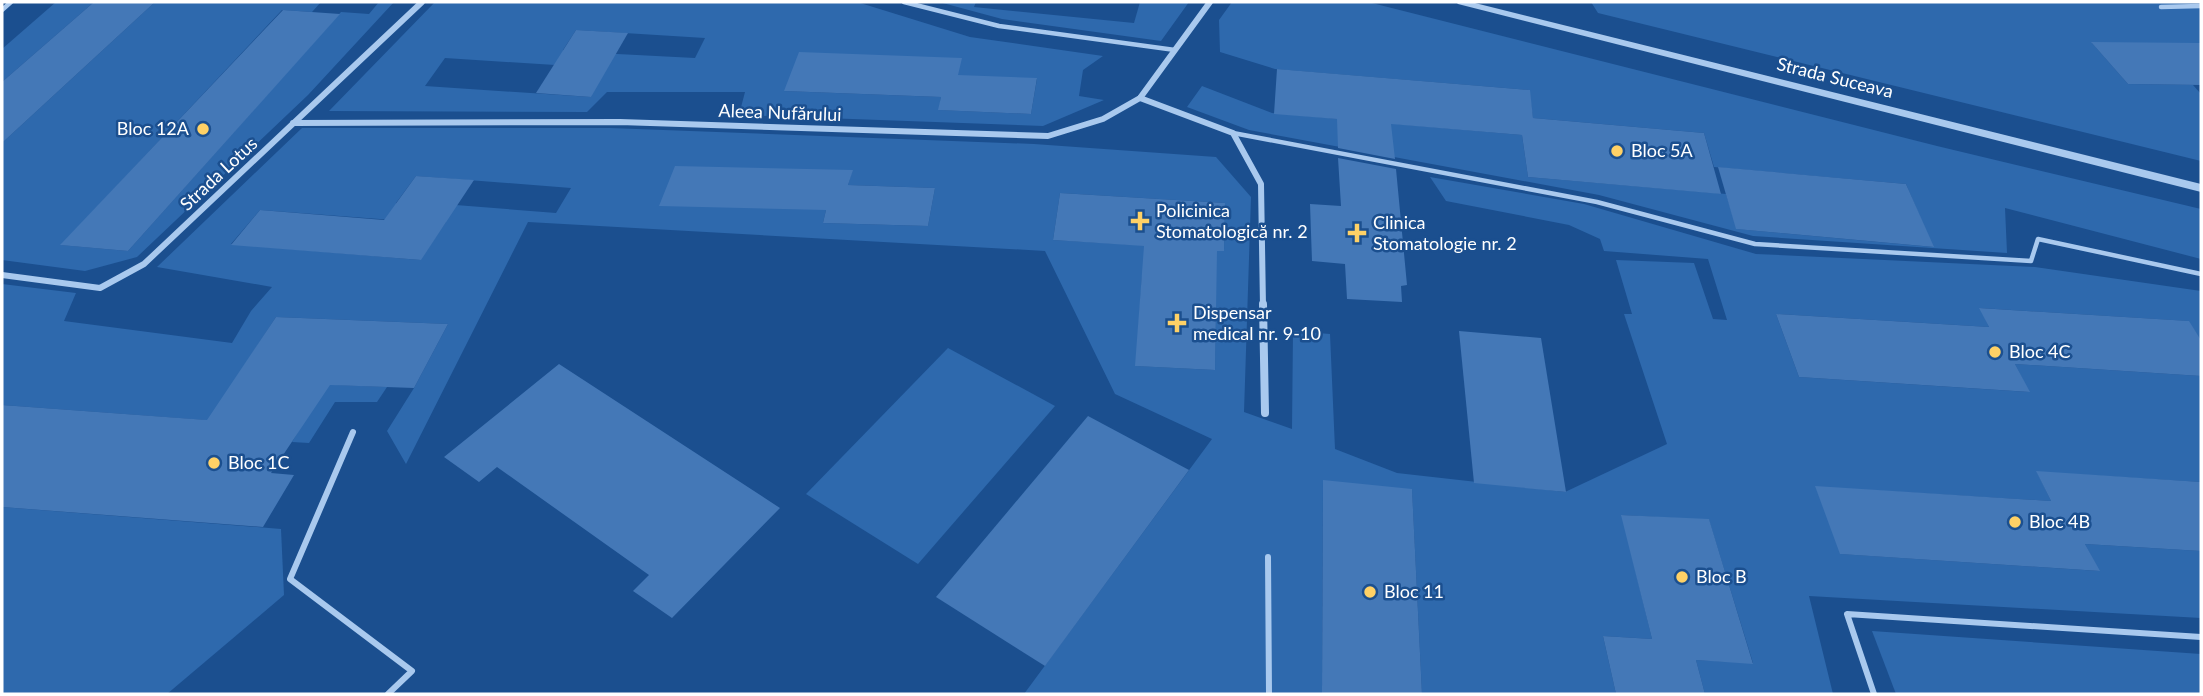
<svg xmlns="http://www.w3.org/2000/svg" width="2203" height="696" font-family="Lato,sans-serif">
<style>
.green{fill:#2e69ad;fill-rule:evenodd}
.building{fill:#4478b7}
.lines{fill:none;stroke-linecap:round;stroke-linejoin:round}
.service-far1{stroke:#a9c9ee;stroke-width:4.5}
.service{stroke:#a9c9ee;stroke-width:6}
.minor-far1{stroke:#a9c9ee;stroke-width:6}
.minor{stroke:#a9c9ee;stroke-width:8}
.tertiary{fill:#a9c9ee;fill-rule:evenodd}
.poi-dot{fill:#ffd166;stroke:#1b4f8f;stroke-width:2.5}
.labels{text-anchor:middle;stroke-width:5;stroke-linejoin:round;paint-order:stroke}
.street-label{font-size:18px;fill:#fff;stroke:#1b4f8f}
.poi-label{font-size:18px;fill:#fff;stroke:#1b4f8f;text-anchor:start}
</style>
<rect width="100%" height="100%" fill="#1b4f8f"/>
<g class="green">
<path d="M 56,2 L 94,2 L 2,82 L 2,49 Z"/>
<path d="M 155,2 L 321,2 L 312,12 L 282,10 L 61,245 L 128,251 L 341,12 L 369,14 L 379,2 L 394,2 L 308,95 L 137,257 L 85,271 L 2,260 L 2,143 Z"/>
<path d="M 435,2 L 857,2 L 970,37 L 1103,56 L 1083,70 L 1079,96 L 1104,100 L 1043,126 L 739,115 L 745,92 L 607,92 L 587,112 L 329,111 ZM 576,30 L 705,38 L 695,58 L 598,53 L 591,97 L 425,86 L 445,58 L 571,66 L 563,50 ZM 1037,79 L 1031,114 L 939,110 L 941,97 L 784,91 Z"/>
<path d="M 939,2 L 976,2 L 974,7 L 1134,23 L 1140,2 L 1189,2 L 1161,41 L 1002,19 Z"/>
<path d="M 1232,2 L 1368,2 L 1937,146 L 2201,209 L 2201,259 L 2005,208 L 2007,253 L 1753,236 L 1599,195 L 1249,130 L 1187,107 L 1202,86 L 1272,113 L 1522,135 L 1528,177 L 1726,194 L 1737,229 L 1933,247 L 1906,184 L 1714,167 L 1704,133 L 1533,118 L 1529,90 L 1275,69 L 1220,52 L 1219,20 Z"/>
<path d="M 1591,2 L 2201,2 L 2201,47 L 2197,43 L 2092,43 L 2128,84 L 2193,85 L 2201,94 L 2201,161 L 1598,13 Z"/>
<path d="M 302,128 L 610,128 L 1034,144 L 1216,157 L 1251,197 L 1244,412 L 1292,429 L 1293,331 L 1330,334 L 1335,449 L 1397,473 L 1565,492 L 1667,444 L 1624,314 L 1632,314 L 1616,260 L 1694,263 L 1713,319 L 1727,320 L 1708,259 L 1604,251 L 1600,239 L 1569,225 L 1446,201 L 1430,177 L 1584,204 L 1756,254 L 2035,267 L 2201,291 L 2201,340 L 2188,321 L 1980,308 L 1989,327 L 1776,314 L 1799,377 L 2029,392 L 2015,364 L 2201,376 L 2201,482 L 2037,472 L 2051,501 L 1816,487 L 1841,554 L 2099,571 L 2085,544 L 2201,551 L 2201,618 L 1809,596 L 1833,694 L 1705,694 L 1696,660 L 1753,663 L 1709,520 L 1622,515 L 1652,639 L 1603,636 L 1616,694 L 1422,694 L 1412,490 L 1323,481 L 1322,694 L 1024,694 L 1212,439 L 1115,394 L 1045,251 L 528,222 L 406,464 L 387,431 L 414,388 L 448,324 L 276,317 L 234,381 L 387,387 L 377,402 L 335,402 L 309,443 L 292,442 L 301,427 L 2,405 L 2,284 L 76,293 L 64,321 L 232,343 L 251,311 L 272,287 L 157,267 ZM 852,171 L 848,185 L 935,188 L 928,226 L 823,223 L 826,210 ZM 416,176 L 571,188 L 556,213 L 443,204 L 446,222 L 420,260 L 231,244 L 260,210 L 406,221 L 396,203 ZM 1060,193 L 1225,203 L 1224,250 L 1053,240 ZM 1142,276 L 1216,280 L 1215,370 L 1136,366 Z"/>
<path d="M 948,348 L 1055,406 L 918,564 L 806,494 Z"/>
<path d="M 2,507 L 281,529 L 284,595 L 167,694 L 2,694 Z"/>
<path d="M 1872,631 L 2201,654 L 2201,694 L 1896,694 Z"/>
</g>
<g class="building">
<path d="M 94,2 L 155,2 L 2,143 L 2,82 Z"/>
<path d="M 283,10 L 340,14 L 128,251 L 60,245 Z"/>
<path d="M 576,30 L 628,33 L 591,97 L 536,93 Z"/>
<path d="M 2091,42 L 2201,43 L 2201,85 L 2128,84 Z"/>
<path d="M 799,52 L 962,58 L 958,75 L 1037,78 L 1031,114 L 938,110 L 941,97 L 784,91 Z"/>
<path d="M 1277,69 L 1530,90 L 1533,118 L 1704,133 L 1721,194 L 1528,177 L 1522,135 L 1391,124 L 1395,159 L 1338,148 L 1337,119 L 1274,114 Z"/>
<path d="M 1338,158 L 1396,169 L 1407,285 L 1401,286 L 1402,302 L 1347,299 L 1345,264 L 1312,261 L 1310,204 L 1341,206 Z"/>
<path d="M 675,166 L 853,170 L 848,185 L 935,188 L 928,226 L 823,223 L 826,210 L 659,206 Z"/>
<path d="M 1718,167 L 1906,184 L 1934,247 L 1736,229 Z"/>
<path d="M 416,176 L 474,180 L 421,260 L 231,245 L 260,210 L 384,220 Z"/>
<path d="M 1060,193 L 1225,203 L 1224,251 L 1217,251 L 1215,370 L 1135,366 L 1144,246 L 1053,240 Z"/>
<path d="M 1979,308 L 2189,321 L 2201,340 L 2201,376 L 2015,364 L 2030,392 L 1799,377 L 1776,314 L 1989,327 Z"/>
<path d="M 276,317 L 448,324 L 414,388 L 330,385 L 271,473 L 294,475 L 263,527 L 2,507 L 2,405 L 207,420 Z"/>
<path d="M 1459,331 L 1541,338 L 1566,492 L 1474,483 Z"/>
<path d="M 559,364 L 780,508 L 672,618 L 633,591 L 649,575 L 497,467 L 479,482 L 444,457 Z"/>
<path d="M 1088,416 L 1189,470 L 1045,666 L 936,597 Z"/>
<path d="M 2036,471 L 2201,482 L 2201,551 L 2085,544 L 2100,571 L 1840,554 L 1815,486 L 2051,501 Z"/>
<path d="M 1323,480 L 1412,489 L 1422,694 L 1322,694 Z"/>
<path d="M 1621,515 L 1709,519 L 1753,664 L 1696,660 L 1705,694 L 1616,694 L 1603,636 L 1652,639 Z"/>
</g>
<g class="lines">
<g class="service-far1">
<path d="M 904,2 L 999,26 L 1175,50"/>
<path d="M 2161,7 L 2201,6"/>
<path d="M 2,10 L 11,2"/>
<path d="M 1233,133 L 1597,202 L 1755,244 L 2031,261 L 2038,239 L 2201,274"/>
</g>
<g class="service">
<path d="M 353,432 L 290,579 L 412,671 L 388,694"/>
<path d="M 1268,557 L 1269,694"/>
<path d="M 1874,694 L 1847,614 L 2201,637"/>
</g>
<g class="minor-far1">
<path d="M 1140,98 L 1233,133 L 1261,184 L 1263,306"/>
<path d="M 293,123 L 620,122 L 1048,136 L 1103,119 L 1140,98 L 1210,2"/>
<path d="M 2,275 L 100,288 L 144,264 L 422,2"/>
</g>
<path class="minor" d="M 1263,304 L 1265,413"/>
<path class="tertiary" d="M 1456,2 L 1471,2 L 2201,184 L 2201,192 L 1458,4 Z"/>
</g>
<g class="poi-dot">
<circle cx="203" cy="129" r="7"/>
<circle cx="1617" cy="151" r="7"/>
<path d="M1136.5 210.5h7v7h7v7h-7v7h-7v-7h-7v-7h7z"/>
<path d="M1353.5 222.5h7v7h7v7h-7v7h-7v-7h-7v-7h7z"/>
<path d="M1173.5 312.5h7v7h7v7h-7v7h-7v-7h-7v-7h7z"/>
<circle cx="1995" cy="352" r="7"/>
<circle cx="214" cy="463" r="7"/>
<circle cx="2015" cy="522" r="7"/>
<circle cx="1682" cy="577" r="7"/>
<circle cx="1370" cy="592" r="7"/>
</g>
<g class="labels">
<g class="street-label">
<text transform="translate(1835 78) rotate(14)" y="6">Strada Suceava</text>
<text transform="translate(780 113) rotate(2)" y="6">Aleea Nufărului</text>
<text transform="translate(219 174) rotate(-43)" y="6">Strada Lotus</text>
</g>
<g class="poi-label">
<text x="189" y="135" text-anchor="end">Bloc 12A</text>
<text x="1631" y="157">Bloc 5A</text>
<text x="1156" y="217">Policinica<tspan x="1156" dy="21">Stomatologică nr. 2</tspan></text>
<text x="1373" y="229">Clinica<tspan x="1373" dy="21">Stomatologie nr. 2</tspan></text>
<text x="1193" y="319">Dispensar<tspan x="1193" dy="21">medical nr. 9-10</tspan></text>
<text x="2009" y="358">Bloc 4C</text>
<text x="228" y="469">Bloc 1C</text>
<text x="2029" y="528">Bloc 4B</text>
<text x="1696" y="583">Bloc B</text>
<text x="1384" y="598">Bloc 11</text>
</g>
</g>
<rect width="2203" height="696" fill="none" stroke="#ffffff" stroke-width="7"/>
</svg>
